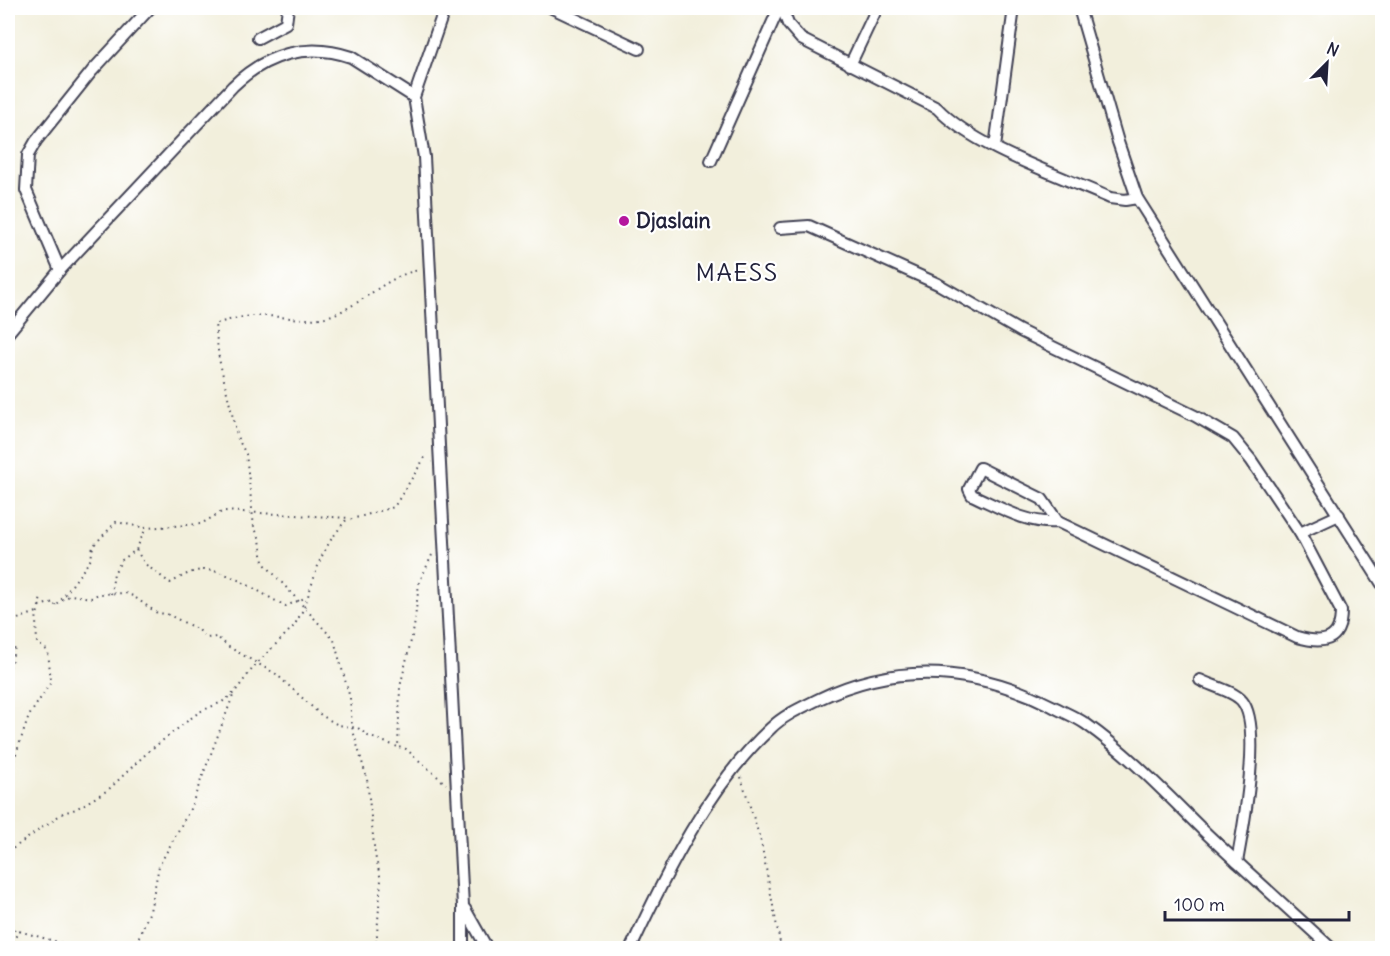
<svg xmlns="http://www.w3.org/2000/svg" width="1390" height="956" font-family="Delius,sans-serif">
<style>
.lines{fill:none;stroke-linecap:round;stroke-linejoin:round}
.minor-casing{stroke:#414153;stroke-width:14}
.path{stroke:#414153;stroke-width:2;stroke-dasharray:1.5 4.5;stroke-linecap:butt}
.minor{stroke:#fff;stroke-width:10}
.poi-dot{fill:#b5179e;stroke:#fff;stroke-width:2}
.labels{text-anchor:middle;stroke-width:4.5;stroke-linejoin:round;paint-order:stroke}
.poi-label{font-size:21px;font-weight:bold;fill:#22223b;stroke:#fff;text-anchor:start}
.quarter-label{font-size:24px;letter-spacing:1.5px;fill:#22223b;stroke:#fff}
</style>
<rect width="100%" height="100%" fill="#fff"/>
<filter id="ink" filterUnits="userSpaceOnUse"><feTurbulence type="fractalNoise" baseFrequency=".0167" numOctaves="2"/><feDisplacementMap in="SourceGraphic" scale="12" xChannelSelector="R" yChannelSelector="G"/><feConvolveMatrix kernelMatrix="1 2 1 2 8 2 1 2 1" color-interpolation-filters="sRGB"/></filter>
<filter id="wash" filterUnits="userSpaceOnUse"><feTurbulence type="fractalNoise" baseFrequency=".008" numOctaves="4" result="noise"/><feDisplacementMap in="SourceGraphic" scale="24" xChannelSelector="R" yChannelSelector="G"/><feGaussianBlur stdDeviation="1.35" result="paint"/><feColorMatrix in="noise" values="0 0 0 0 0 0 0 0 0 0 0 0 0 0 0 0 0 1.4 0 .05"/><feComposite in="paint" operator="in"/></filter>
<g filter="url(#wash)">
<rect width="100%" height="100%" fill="#f2efdc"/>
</g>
<g filter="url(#ink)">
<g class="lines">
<g class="minor-casing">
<g id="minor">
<path d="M 448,8 L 442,16 L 414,97 L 424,157 L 463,906 L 463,948"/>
<path d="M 552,8 L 639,49"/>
<path d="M 782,8 L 788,24 L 801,39 L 937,108 C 975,148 1059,175 1110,198 L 1125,200 L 1137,198"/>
<path d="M 1079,8 L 1118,142 L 1137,198 L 1382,584"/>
<path d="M 258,38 L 286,23 L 288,8"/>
<path d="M 850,65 L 877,8"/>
<path d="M 995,147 L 1014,8"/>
<path d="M 711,161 L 779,8"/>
<path d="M 780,228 L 809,226 L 938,284 L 1020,331 L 1195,416 L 1233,438 L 1251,460 L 1300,533 L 1339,515"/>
<path d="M 60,270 L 26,190 L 28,155 L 36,141 L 92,71 L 150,8"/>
<path d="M 8,333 L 60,270 L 233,86 C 266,54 307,42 351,57 L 414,97"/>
<path d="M 1058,522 C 1028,525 999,507 972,495 L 969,489 L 980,468 L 1042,499 L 1058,522 L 1297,637 C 1322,644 1341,643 1341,611 L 1300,533"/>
<path d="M 1200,680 C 1212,686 1234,691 1242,701 C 1263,726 1243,829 1237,862"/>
<path d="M 465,909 L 487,948"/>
<path d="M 631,948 C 666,873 709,785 771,728 C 784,715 803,707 819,699 C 898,661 975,667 1052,706 C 1063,712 1076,717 1086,724 C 1130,755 1168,796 1207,834 C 1248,873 1290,910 1331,948"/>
</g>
</g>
<g class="path">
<path d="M 136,550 L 145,564 L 170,583 C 178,579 187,573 196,571 C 223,564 261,595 286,606 L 307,597"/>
<path d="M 432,555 L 419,583 L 414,628 L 400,687 L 398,747 L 406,749 L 446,784"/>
<path d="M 111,594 L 114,573 L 122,560 L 136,550 L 146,528"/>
<path d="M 62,600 L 71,595 L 92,598 L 98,594 L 125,593 L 133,596 L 157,613 L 167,614 L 199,630 L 206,638 L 217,637 L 229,647 L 276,674 L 321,715 L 338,725 L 358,728 L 368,736 L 398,747"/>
<path d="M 39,606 L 54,602 L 56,607 L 91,559 L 93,546 L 116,522 L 146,528 L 201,524 L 223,511 L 349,518"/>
<path d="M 8,625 L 12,621 L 37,612"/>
<path d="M 8,639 L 15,647 L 8,675"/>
<path d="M 8,777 L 29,716 L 51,682 L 48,651 L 37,643 L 36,620 L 41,597"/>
<path d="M 741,777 L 761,842 L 781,948"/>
<path d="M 8,852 L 63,813 L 76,809 L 108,790 L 149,751 L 199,712 L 222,702 L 234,693 L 256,664 L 294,626 L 304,608 L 320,560 L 330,541 L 345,521 L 394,507 L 427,454"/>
<path d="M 8,928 L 79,948"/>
<path d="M 8,946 L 20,931"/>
<path d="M 134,948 L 150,911 L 159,866 L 190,809 L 234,693"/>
<path d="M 376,948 L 381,880 L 375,855 L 367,779 L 352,727 L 350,698 L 334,640 L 263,562 L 260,539 L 254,527 L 246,454 L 238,439 L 219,359 L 215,324 C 228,320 243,316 256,316 C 281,315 305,323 329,316 C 362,306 385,276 419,270"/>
</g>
<use href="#minor" class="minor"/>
</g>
</g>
<circle class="poi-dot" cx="624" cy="221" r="6"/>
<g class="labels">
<g class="poi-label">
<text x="636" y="228">Djaslain</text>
</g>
<g class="quarter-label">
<text x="737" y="281">MAESS</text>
</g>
</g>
<rect width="1390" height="956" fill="none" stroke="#fff" stroke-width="30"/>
<g transform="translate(1327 63) rotate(24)" stroke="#ffffff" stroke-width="4.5" paint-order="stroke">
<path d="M0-4.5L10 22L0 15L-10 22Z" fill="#22223b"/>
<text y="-9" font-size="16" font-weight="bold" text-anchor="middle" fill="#22223b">N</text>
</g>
<path d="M1165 911v9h184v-9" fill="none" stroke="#22223b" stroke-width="3"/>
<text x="1174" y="911" font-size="18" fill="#22223b" stroke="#ffffff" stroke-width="4.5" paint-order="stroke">100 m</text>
</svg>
